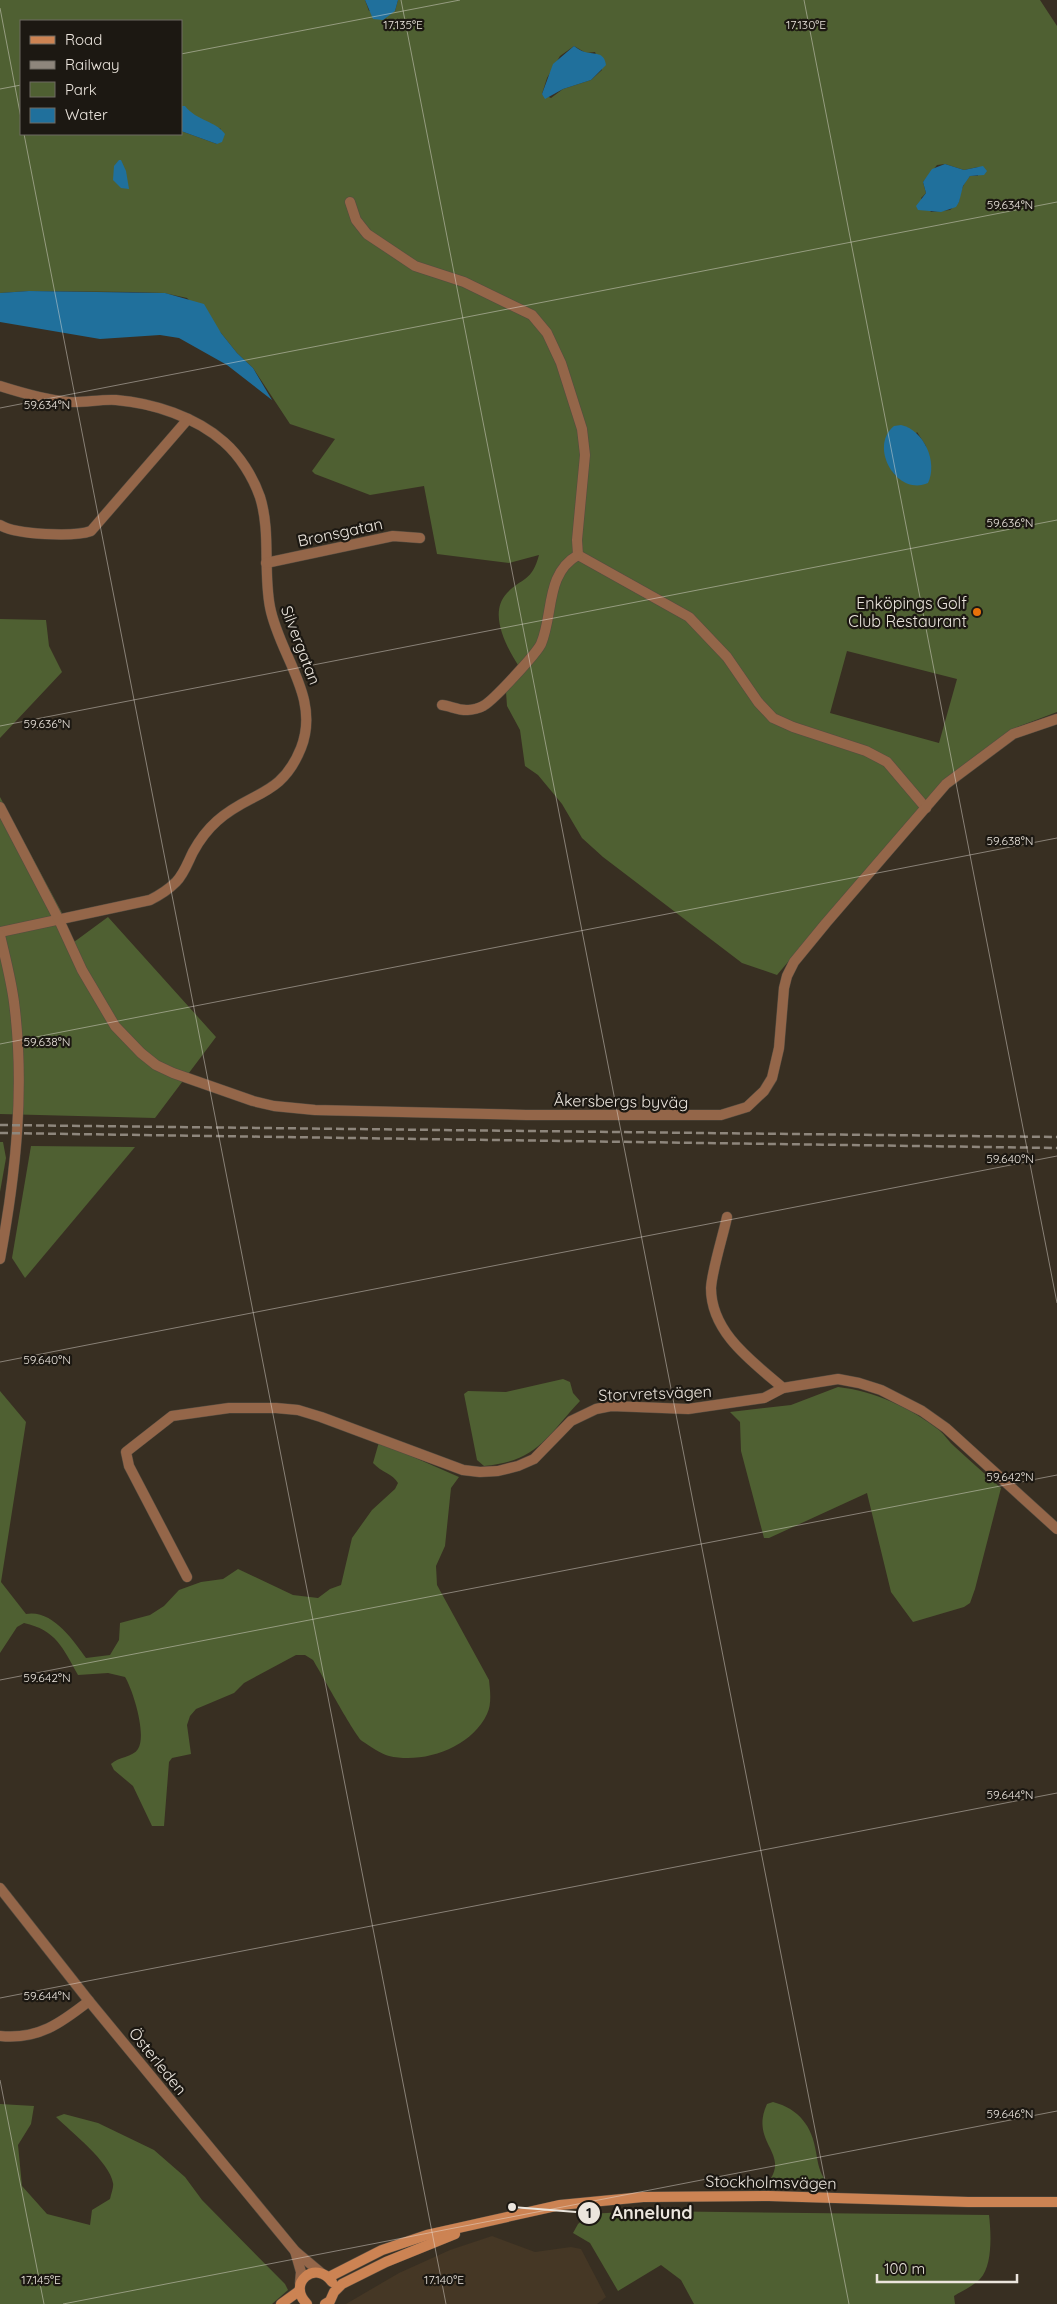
<svg xmlns="http://www.w3.org/2000/svg" width="1057" height="2304" font-family="Quicksand,sans-serif">
<style>
.built{fill:#453725}
.green{fill:#4f6032;fill-rule:evenodd}
.water{fill:#20709c}
.lines{fill:none;stroke-linecap:round;stroke-linejoin:round}
.minor-casing{stroke:#554c40;stroke-width:11}
.tertiary-casing{stroke:#554c40;stroke-width:11}
.secondary-casing{stroke:#554c40;stroke-width:11}
.minor{stroke:#946649;stroke-width:10}
.tertiary{stroke:#946649;stroke-width:10}
.secondary{stroke:#cc8353;stroke-width:10}
.rail{stroke:#8e867c;stroke-width:2.5;stroke-dasharray:8 4;stroke-linecap:butt}
.ticks{fill:none;stroke:#ebe5dd;stroke-width:1;stroke-opacity:0.45}
.food-dot{fill:#e8710a;stroke:#1c1812;stroke-width:2}
.labels{text-anchor:middle;stroke-width:4.5;stroke-linejoin:round;paint-order:stroke}
.street-label{font-size:16px;fill:#ebe5dd;stroke:#1c1812}
.poi-label{font-size:16px;fill:#ebe5dd;stroke:#1c1812;text-anchor:end}
.ticks-label{font-size:12px;text-anchor:middle;fill:#ebe5dd;stroke:#1c1812;stroke-width:4.5;stroke-linejoin:round;paint-order:stroke}
.leader{fill:none;stroke:#ebe5dd;stroke-width:2}
.callout-dot{fill:#ebe5dd;stroke:#1c1812;stroke-width:2}
.mark-label{font-size:15px;text-anchor:middle;font-weight:bold;fill:#111}
.callout-label{font-size:18px;text-anchor:middle;font-weight:bold;fill:#ebe5dd;stroke:#1c1812;stroke-width:4.5;stroke-linejoin:round;paint-order:stroke}
</style>
<rect width="100%" height="100%" fill="#382f22"/>
<path class="built" d="M 492,2236 L 535,2252 L 571,2247 L 581,2249 L 606,2297 L 597,2304 L 346,2304 L 399,2273 L 450,2250 Z"/>
<g class="green">
<path d="M 0,0 L 365,0 L 369,11 L 395,11 L 398,0 L 1040,0 L 1057,26 L 1057,712 L 1015,728 L 969,761 L 858,879 L 777,975 L 742,963 L 603,857 L 582,838 L 562,804 L 538,775 L 525,766 L 520,730 L 507,706 L 506,692 L 518,665 C 506,646 488,613 507,593 C 521,578 532,582 539,555 L 509,563 L 437,554 L 424,486 L 370,495 L 315,474 L 312,471 L 335,439 L 290,424 L 253,368 L 237,353 L 221,333 L 187,298 L 164,293 L 132,292 L 29,291 L 0,293 ZM 21,21 L 181,21 L 181,106 L 185,107 L 191,115 L 221,129 L 217,144 L 181,131 L 181,134 L 21,134 ZM 574,46 L 586,53 L 595,52 L 602,70 L 591,80 L 563,89 L 551,98 L 542,94 L 547,78 L 560,56 ZM 945,164 L 964,170 L 978,167 L 978,176 L 970,176 C 963,184 960,192 959,202 L 950,210 L 931,212 L 921,198 L 926,193 L 923,182 L 937,165 ZM 917,432 L 926,446 L 930,477 L 913,484 L 897,477 L 892,471 ZM 847,651 L 957,679 L 939,743 L 830,713 Z"/>
<path d="M 0,619 L 46,620 L 49,646 L 62,672 L 0,738 Z"/>
<path d="M 0,797 L 61,911 L 74,942 L 108,917 L 216,1037 L 155,1118 L 0,1114 Z"/>
<path d="M 0,1142 L 3,1142 L 6,1158 L 0,1192 Z"/>
<path d="M 31,1146 L 135,1147 L 25,1278 L 12,1258 Z"/>
<path d="M 563,1379 L 570,1382 L 573,1393 L 580,1401 C 546,1437 538,1461 484,1466 L 477,1460 L 464,1394 L 468,1391 L 506,1392 Z"/>
<path d="M 838,1387 C 874,1391 911,1408 939,1430 C 945,1435 949,1442 955,1447 C 970,1461 985,1474 1001,1488 L 975,1589 L 970,1603 L 964,1607 L 913,1622 L 891,1592 L 867,1493 L 769,1538 L 764,1538 L 741,1451 L 740,1422 L 730,1412 L 791,1405 Z"/>
<path d="M 0,1391 L 26,1422 L 1,1582 L 26,1614 C 52,1609 73,1640 86,1658 L 110,1655 L 119,1640 L 120,1623 L 150,1615 L 164,1606 L 179,1590 L 201,1582 L 223,1579 L 238,1569 L 293,1595 L 318,1598 L 330,1589 L 341,1585 L 352,1538 L 372,1510 L 395,1489 L 398,1483 C 393,1474 381,1472 373,1463 L 379,1442 L 459,1477 L 451,1488 L 445,1546 L 436,1566 L 437,1585 L 489,1680 C 490,1690 492,1704 487,1714 C 471,1748 424,1764 389,1756 C 381,1754 370,1746 362,1741 C 355,1736 321,1673 313,1660 L 305,1655 L 296,1655 L 244,1683 L 234,1693 L 196,1709 L 190,1716 L 187,1725 L 191,1754 L 172,1758 L 169,1762 L 164,1826 L 152,1826 L 133,1786 L 114,1770 L 111,1764 C 118,1757 133,1757 138,1749 C 147,1735 133,1690 125,1677 L 108,1673 L 78,1675 C 63,1648 56,1630 24,1623 L 17,1627 L 0,1653 Z"/>
<path d="M 773,2102 C 799,2109 812,2126 816,2152 C 818,2163 819,2172 826,2181 L 771,2178 C 787,2152 750,2141 767,2104 Z"/>
<path d="M 0,2104 L 34,2106 L 31,2124 L 18,2145 L 22,2186 L 47,2214 L 90,2225 L 92,2210 L 110,2199 C 111,2194 114,2187 113,2183 C 110,2162 71,2132 56,2117 L 64,2114 L 98,2123 L 154,2150 L 185,2177 L 202,2200 L 285,2284 L 288,2290 L 272,2304 L 0,2304 Z"/>
<path d="M 642,2211 L 989,2215 C 991,2232 993,2266 980,2279 C 973,2286 962,2291 954,2296 L 955,2304 L 694,2304 L 681,2280 L 661,2265 L 618,2291 L 590,2243 L 573,2233 L 578,2224 L 589,2214 Z"/>
</g>
<g class="water">
<path d="M 365,0 L 398,0 L 395,11 L 383,20 L 373,19 Z"/>
<path d="M 574,46 C 577,48 581,51 585,52 C 595,55 604,51 606,65 L 591,80 L 563,89 L 545,99 L 542,94 L 553,64 Z"/>
<path d="M 181,106 L 185,106 C 197,121 216,121 225,134 L 222,142 L 217,144 L 181,131 Z"/>
<path d="M 119,160 L 121,160 L 126,171 L 129,189 L 121,188 L 113,180 L 114,166 Z"/>
<path d="M 945,164 L 964,170 L 983,166 L 987,171 L 984,175 L 970,176 L 963,186 L 959,202 L 956,207 L 941,212 L 918,210 L 916,206 L 926,193 L 923,182 L 932,169 Z"/>
<path d="M 29,291 L 165,293 L 204,304 L 221,333 L 237,353 L 253,368 L 272,400 L 227,365 L 179,338 L 160,335 L 100,339 L 0,322 L 0,293 Z"/>
<path d="M 901,425 C 924,430 938,462 928,483 C 897,497 868,447 894,426 Z"/>
</g>
<g class="lines">
<g class="minor-casing">
<g id="minor">
<path d="M 350,202 L 356,220 L 367,234 L 415,266 L 464,282 L 532,315 L 547,333 L 561,363 L 582,429 L 585,455 L 577,540 L 578,555"/>
<path d="M 0,386 C 22,393 45,400 69,402 C 84,403 100,399 116,400 C 153,403 196,417 224,442 C 240,456 253,477 260,497 C 271,532 263,571 270,607 C 279,655 321,697 301,748 C 281,798 250,791 217,821 C 208,829 199,841 193,852 C 188,862 184,874 176,882 C 168,890 160,895 150,900 L 0,932"/>
<path d="M 0,525 C 16,535 74,537 91,531 L 188,419"/>
<path d="M 578,555 L 689,617 L 727,657 L 758,702 L 773,718 L 793,727 L 866,751 L 887,762 L 926,808"/>
<path d="M 266,563 L 393,536 L 420,538"/>
<path d="M 442,705 C 450,706 460,711 468,710 C 472,710 480,708 483,706 C 493,701 536,654 541,644 C 554,613 545,574 578,555"/>
<path d="M 0,807 L 59,920 L 82,970 L 115,1026 L 141,1053 L 156,1065 L 173,1073 L 253,1101 L 274,1106 L 315,1110 L 526,1115 L 721,1115 L 747,1107 L 764,1091 L 772,1078 L 779,1048 L 784,988 L 787,976 L 794,962 L 826,923 L 946,784 L 1013,734 L 1057,719"/>
<path d="M 727,1217 C 723,1236 712,1270 711,1288 C 711,1333 753,1362 783,1388"/>
<path d="M 187,1577 L 129,1466 L 126,1452 L 172,1416 L 229,1408 L 276,1408 L 298,1410 L 321,1417 L 463,1470 L 480,1472 L 498,1471 L 518,1466 L 534,1459 L 571,1421 L 596,1409 L 611,1406 L 688,1409 L 764,1398 L 783,1388 L 838,1379 L 859,1383 L 881,1390 L 922,1411 L 946,1428 L 1057,1529"/>
<path d="M 0,2036 C 38,2040 61,2023 89,2001"/>
</g>
</g>
<g class="tertiary-casing">
<g id="tertiary">
<path d="M 0,935 C 5,957 11,979 14,1002 C 25,1088 16,1173 0,1259"/>
<path d="M 0,1888 L 89,2001 L 295,2251 L 320,2272"/>
<path d="M 295,2251 L 301,2272 L 300,2283"/>
</g>
</g>
<g class="secondary-casing">
<g id="secondary">
<path d="M 329,2277 L 382,2250 L 427,2235 L 560,2205 L 643,2197 L 769,2196 L 968,2202 L 1057,2202"/>
<path d="M 281,2304 L 299,2291"/>
<path d="M 307,2304 C 286,2283 316,2259 332,2282"/>
<path d="M 325,2304 L 330,2301 L 334,2292 L 342,2284 L 386,2262 L 455,2234"/>
</g>
</g>
<use href="#minor" class="minor"/>
<use href="#tertiary" class="tertiary"/>
<use href="#secondary" class="secondary"/>
<g class="rail">
<path d="M 0,1125 L 1057,1137"/>
<path d="M 0,1133 L 1057,1148"/>
</g>
</g>
<path class="ticks" d="M 401,0 L 849,2304M 804,0 L 1057,1303M 0,8 L 21,118M 181,54 L 460,0M 0,89 L 21,85M 24,134 L 446,2304M 0,408 L 1057,202M 0,726 L 1057,520M 0,1044 L 1057,838M 0,1362 L 1057,1156M 0,1680 L 1057,1475M 0,1998 L 1057,1793M 0,2080 L 44,2304M 63,2304 L 1057,2111"/>
<circle class="food-dot" cx="977" cy="612" r="5"/>
<g class="labels">
<g class="street-label">
<text transform="translate(340 532) rotate(-12)" y="6">Bronsgatan</text>
<text transform="translate(301 645) rotate(69)" y="6">Silvergatan</text>
<text transform="translate(621 1101) rotate(1)" y="6">Åkersbergs byväg</text>
<text transform="translate(655 1393) rotate(-2)" y="6">Storvretsvägen</text>
<text transform="translate(158 2061) rotate(51)" y="6">Österleden</text>
<text transform="translate(771 2182) rotate(1)" y="6">Stockholmsvägen</text>
</g>
<g class="poi-label">
<text x="967" y="609">Enköpings Golf<tspan x="967" dy="18">Club Restaurant</tspan></text>
</g>
</g>
<g class="ticks-label">
<text x="403" y="29">17.135°E</text>
<text x="806" y="29">17.130°E</text>
<text x="1010" y="209">59.634°N</text>
<text x="47" y="409">59.634°N</text>
<text x="1010" y="527">59.636°N</text>
<text x="47" y="728">59.636°N</text>
<text x="1010" y="845">59.638°N</text>
<text x="47" y="1046">59.638°N</text>
<text x="1010" y="1163">59.640°N</text>
<text x="47" y="1364">59.640°N</text>
<text x="1010" y="1481">59.642°N</text>
<text x="47" y="1682">59.642°N</text>
<text x="1010" y="1799">59.644°N</text>
<text x="47" y="2000">59.644°N</text>
<text x="1010" y="2118">59.646°N</text>
<text x="41" y="2284">17.145°E</text>
<text x="444" y="2284">17.140°E</text>
</g>
<path class="leader" d="M512 2207L589 2213"/>
<g class="callout-dot">
<circle cx="512" cy="2207" r="5"/>
<circle cx="589" cy="2213" r="12"/>
</g>
<g class="mark-label">
<text x="589" y="2218">1</text>
</g>
<g class="callout-label">
<text x="652" y="2219">Annelund</text>
</g>
<rect x="20" y="20" width="162" height="115" fill="#1c1812" stroke="#6f6a63"/>
<rect x="30" y="36" width="25" height="8" fill="#cc8353" stroke="#6f6a63"/>
<text x="65" y="45" font-size="15" fill="#ebe5dd">Road</text>
<rect x="30" y="61" width="25" height="8" fill="#8e867c" stroke="#6f6a63"/>
<text x="65" y="70" font-size="15" fill="#ebe5dd">Railway</text>
<rect x="30" y="82" width="25" height="15" fill="#4f6032" stroke="#6f6a63"/>
<text x="65" y="95" font-size="15" fill="#ebe5dd">Park</text>
<rect x="30" y="108" width="25" height="15" fill="#20709c" stroke="#6f6a63"/>
<text x="65" y="120" font-size="15" fill="#ebe5dd">Water</text>
<path d="M877 2274v8h140v-8" fill="none" stroke="#ebe5dd" stroke-width="2.5"/>
<text x="884" y="2274" font-size="15" fill="#ebe5dd" stroke="#1c1812" stroke-width="4" paint-order="stroke">100 m</text>
</svg>
